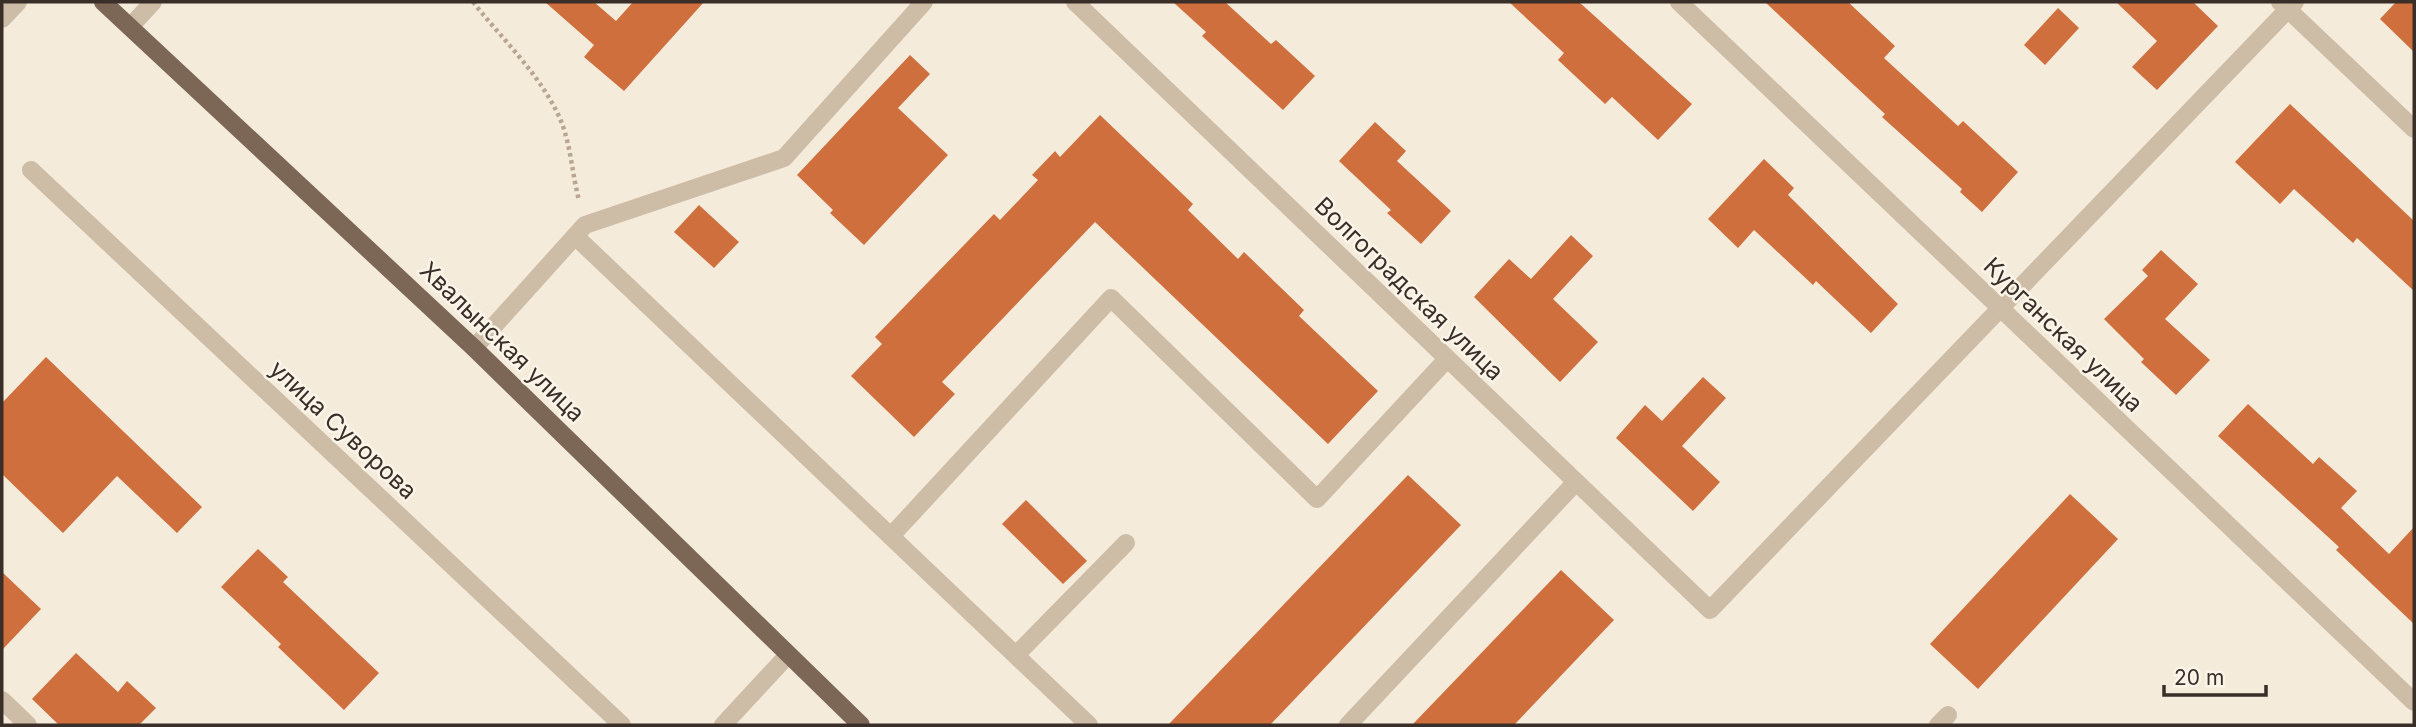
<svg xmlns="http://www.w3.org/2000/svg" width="2416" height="727" font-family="Inter,sans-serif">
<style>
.building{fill:#cf6f3e}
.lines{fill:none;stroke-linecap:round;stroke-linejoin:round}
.path{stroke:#b9a690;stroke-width:4.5;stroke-dasharray:3.5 3.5;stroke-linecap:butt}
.lane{stroke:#cdbca6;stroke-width:18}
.street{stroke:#cdbca6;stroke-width:18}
.primary{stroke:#7c6757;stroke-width:18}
.labels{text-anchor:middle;stroke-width:5;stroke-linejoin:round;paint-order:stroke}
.street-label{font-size:24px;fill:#392f28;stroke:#fbf4e8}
</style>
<rect width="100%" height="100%" fill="#f4ebdb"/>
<g class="building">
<path d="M 545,2 L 594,2 L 616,21 L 633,2 L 704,2 L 624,91 L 584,57 L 594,45 Z"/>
<path d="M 1173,2 L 1225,2 L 1271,44 L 1276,40 L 1315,76 L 1283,110 L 1202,36 L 1206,32 Z"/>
<path d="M 1509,2 L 1579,2 L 1692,104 L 1658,140 L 1612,97 L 1605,104 L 1558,60 L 1564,53 Z"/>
<path d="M 1765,2 L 1848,2 L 1895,46 L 1884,58 L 1958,126 L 1963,121 L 2018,172 L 1982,212 L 1960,192 L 1962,189 L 1882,117 L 1885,114 Z"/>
<path d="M 2116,2 L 2193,2 L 2218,26 L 2157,90 L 2132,67 L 2157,41 Z"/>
<path d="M 2396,2 L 2414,2 L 2414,52 L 2380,19 Z"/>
<path d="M 2058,8 L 2079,28 L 2045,65 L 2024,45 Z"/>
<path d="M 910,55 L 930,74 L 898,108 L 948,155 L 864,245 L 830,213 L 833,210 L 797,175 Z"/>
<path d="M 2290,104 L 2414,221 L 2414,291 L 2357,238 L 2353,243 L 2294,189 L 2280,204 L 2235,162 Z"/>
<path d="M 1100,115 L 1193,204 L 1188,210 L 1238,259 L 1244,252 L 1304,310 L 1299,316 L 1378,391 L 1328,444 L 1095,222 L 942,382 L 955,394 L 914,437 L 851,376 L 882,344 L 875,337 L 994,214 L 1000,220 L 1038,180 L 1032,175 L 1055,151 L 1060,157 Z"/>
<path d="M 1375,122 L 1406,151 L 1397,161 L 1451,211 L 1421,244 L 1387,213 L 1391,210 L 1339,161 Z"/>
<path d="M 1764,159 L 1794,188 L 1788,195 L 1898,304 L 1871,333 L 1816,281 L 1813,285 L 1754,230 L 1738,248 L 1708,219 Z"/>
<path d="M 699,205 L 739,242 L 714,268 L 674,232 Z"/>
<path d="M 1571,235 L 1593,256 L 1553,299 L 1598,342 L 1560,382 L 1474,297 L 1509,259 L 1531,279 Z"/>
<path d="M 2161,250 L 2198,284 L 2165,319 L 2210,360 L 2176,395 L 2141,362 L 2144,359 L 2104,319 L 2148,276 L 2142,270 Z"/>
<path d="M 46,357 L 202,507 L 177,533 L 117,476 L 63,533 L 2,474 L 2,403 Z"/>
<path d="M 1703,377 L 1726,398 L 1682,446 L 1720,482 L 1693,511 L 1616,438 L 1645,405 L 1662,421 Z"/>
<path d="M 2248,404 L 2313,464 L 2319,457 L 2357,491 L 2341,508 L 2389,554 L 2414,527 L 2414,624 L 2336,550 L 2339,547 L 2218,436 Z"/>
<path d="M 1408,475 L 1461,525 L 1270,725 L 1168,725 Z"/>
<path d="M 2070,494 L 2118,539 L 1978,689 L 1930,644 Z"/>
<path d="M 1026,500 L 1087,561 L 1063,584 L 1002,524 Z"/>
<path d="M 258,549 L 288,577 L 283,582 L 379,673 L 344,710 L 278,647 L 281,644 L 221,587 Z"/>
<path d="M 1561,570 L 1614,620 L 1514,725 L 1412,725 Z"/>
<path d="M 2,572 L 41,609 L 2,650 Z"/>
<path d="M 76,653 L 118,692 L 127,681 L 156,708 L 139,725 L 59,725 L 32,699 Z"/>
</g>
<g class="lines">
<path class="path" d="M 473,2 C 502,39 542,76 561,121 C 571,146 572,174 579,200"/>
<g class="lane">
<path d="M 130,27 L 153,2"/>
<path d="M 575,236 L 1089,725"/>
<path d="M 891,536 L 1111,298 L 1317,499 L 1447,359"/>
<path d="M 1016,655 L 1126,543"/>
<path d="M 1348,725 L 1576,482"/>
<path d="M 1938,725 L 1948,715"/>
</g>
<g class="street">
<path d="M 1075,2 L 1710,610 L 2295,2"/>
<path d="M 1679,2 L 2414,702"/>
<path d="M 2280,2 L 2414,129"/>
<path d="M 2,19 L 18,2"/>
<path d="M 31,170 L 622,725"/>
<path d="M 474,348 L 585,225 L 784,158 L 924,2"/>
<path d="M 2,700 L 28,725"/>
<path d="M 723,725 L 787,656"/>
</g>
<path class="primary" d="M 103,2 L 474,348 L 861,725"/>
</g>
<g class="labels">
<g class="street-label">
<text transform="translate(1409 289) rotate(44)" y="8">Волгоградская улица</text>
<text transform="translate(2063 335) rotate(44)" y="8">Курганская улица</text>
<text transform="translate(502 342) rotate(44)" y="8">Хвалынская улица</text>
<text transform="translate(343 430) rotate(43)" y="8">улица Суворова</text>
</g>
</g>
<rect width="2416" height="727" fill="none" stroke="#392f28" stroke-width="7"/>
<path d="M2164 685v10h102v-10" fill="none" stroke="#392f28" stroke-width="3.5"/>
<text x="2174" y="685" font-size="21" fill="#392f28" stroke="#fbf4e8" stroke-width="5" paint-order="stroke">20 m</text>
</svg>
